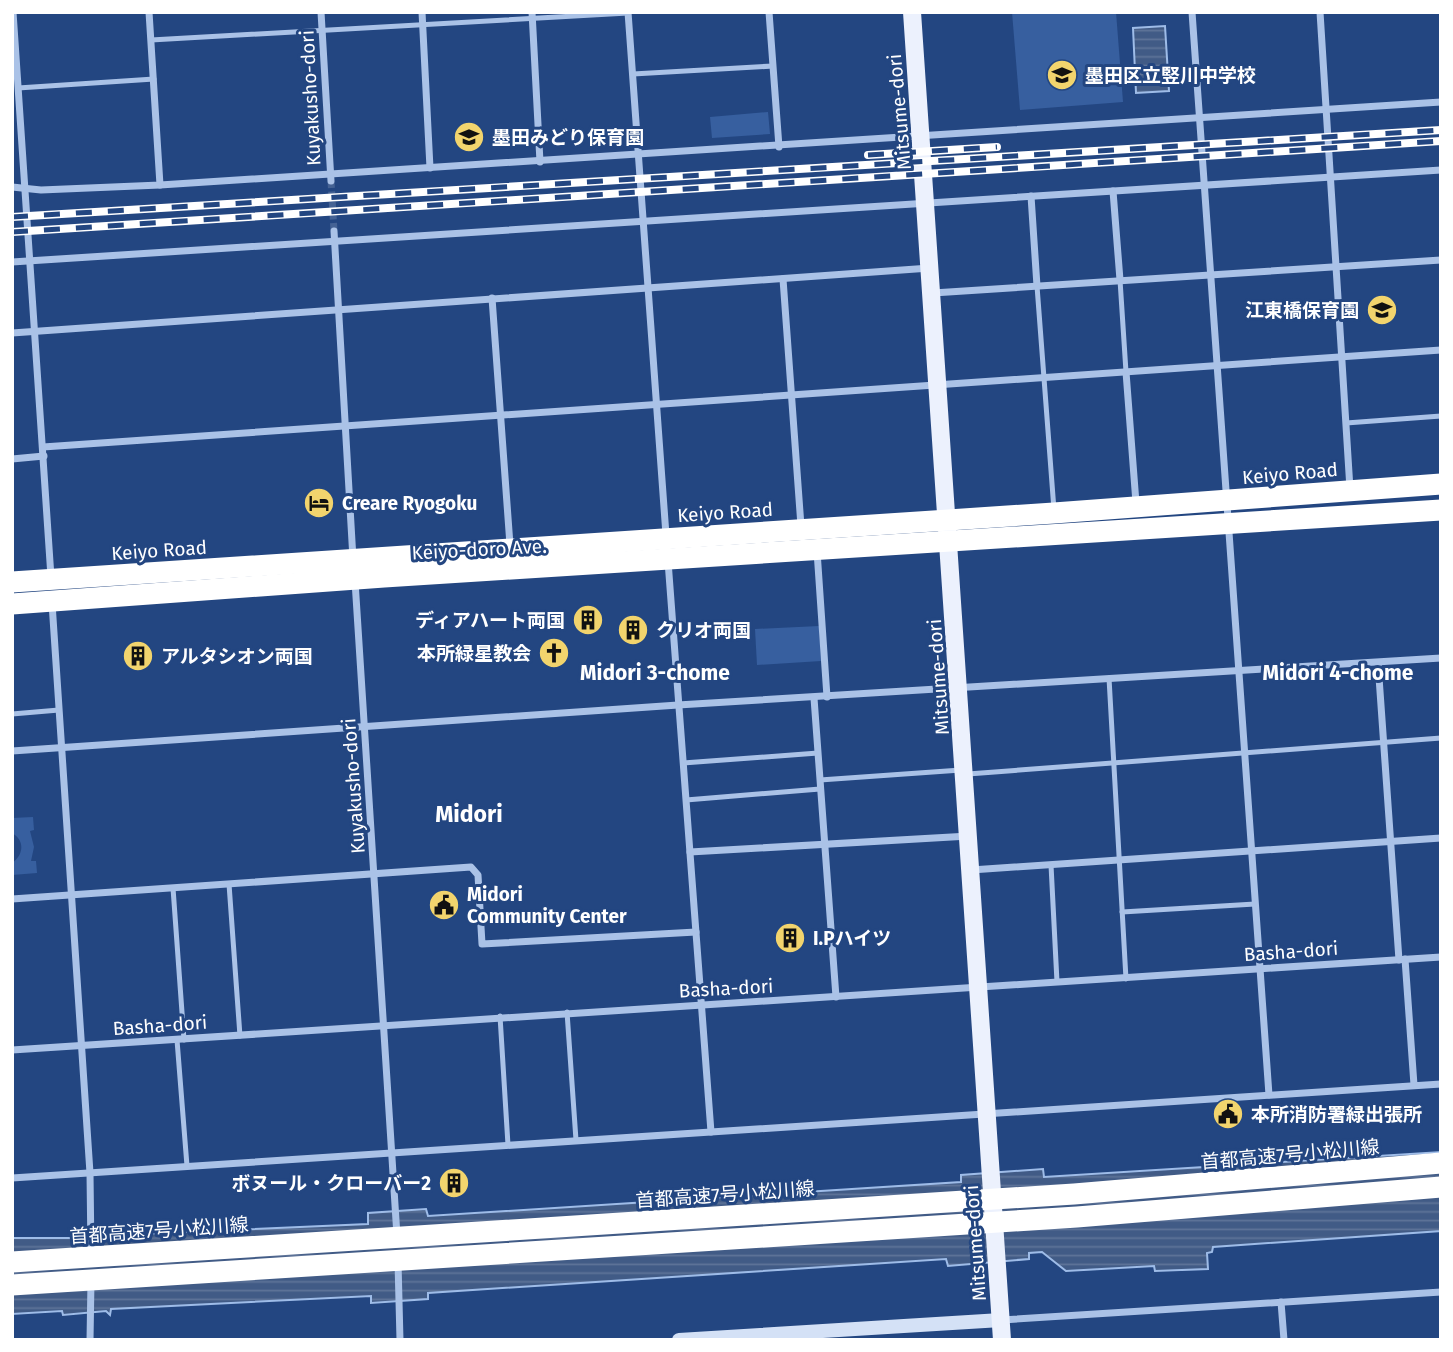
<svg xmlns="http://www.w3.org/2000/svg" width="1453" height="1352" font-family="'Fira Sans','Noto Sans JP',sans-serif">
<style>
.park{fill:#375f9f}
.water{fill:url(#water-rules);stroke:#9ebce8;stroke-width:2}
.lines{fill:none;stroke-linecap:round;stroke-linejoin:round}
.street-tunnel{stroke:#446294;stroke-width:7;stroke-dasharray:7 3.5;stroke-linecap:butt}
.lane{stroke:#aac2e7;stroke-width:5}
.street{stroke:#aac2e7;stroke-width:7}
.secondary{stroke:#d4e1f6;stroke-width:14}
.primary{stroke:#ecf1fd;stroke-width:18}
.highway{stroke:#fff;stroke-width:21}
.rail-casing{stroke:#fff;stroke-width:8}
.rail{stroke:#234681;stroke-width:5;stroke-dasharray:16;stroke-linecap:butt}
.highway-bridge{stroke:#fff;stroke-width:21}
.labels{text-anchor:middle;stroke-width:6;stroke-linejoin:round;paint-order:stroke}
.poi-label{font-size:19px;font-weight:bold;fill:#fff;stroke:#234681;text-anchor:start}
.street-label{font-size:19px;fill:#fff;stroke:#234681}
.neighbourhood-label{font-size:21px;font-weight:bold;fill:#fff;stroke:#234681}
.quarter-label{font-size:23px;font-weight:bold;fill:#fff;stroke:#234681}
</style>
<defs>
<pattern id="water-rules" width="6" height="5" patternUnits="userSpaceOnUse" patternTransform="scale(1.75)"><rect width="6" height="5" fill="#415b86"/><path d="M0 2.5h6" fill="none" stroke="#5e7498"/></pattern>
</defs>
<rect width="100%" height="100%" fill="#234681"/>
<g class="park">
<path d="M 1012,12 L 1116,12 L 1123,102 L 1020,110 Z"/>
<path d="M 768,112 L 770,134 L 712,138 L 710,117 Z"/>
<path d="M 819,626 L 821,661 L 757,665 L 755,629 Z"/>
<path d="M 33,817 L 34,830 L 30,831 L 34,847 L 31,861 L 36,861 L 37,873 L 12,875 L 12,863 C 24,855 25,840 12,833 L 12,818 Z"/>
</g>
<g class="water">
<path d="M 1165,26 L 1169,91 L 1136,93 L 1133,28 Z"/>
<path d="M 1441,1152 L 1441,1231 L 1213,1247 L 1212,1252 L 1207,1253 L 1208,1269 L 1155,1271 L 1154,1266 L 1066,1271 L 1042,1252 L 1029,1253 L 1029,1259 L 948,1266 L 946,1259 L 428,1293 L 428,1299 L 371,1303 L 371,1296 L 111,1309 L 110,1315 L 106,1311 L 63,1315 L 62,1311 L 12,1314 L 12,1238 L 105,1238 L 117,1229 L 118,1235 L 368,1224 L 368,1213 L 426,1209 L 428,1216 L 961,1182 L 961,1175 L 1043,1169 L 1044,1177 Z"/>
</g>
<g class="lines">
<path class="street-tunnel" d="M 331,181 L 334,231"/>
<g class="lane">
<path d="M 151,40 L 628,13"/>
<path d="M 633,74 L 773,66"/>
<path d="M 18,88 L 154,79"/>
<path d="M 1120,280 L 1126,372"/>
<path d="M 1037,286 L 1054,510"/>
<path d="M 1346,423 L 1441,416"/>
<path d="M 1109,678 L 1126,979"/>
<path d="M 12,714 L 59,710"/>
<path d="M 683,763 L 818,753"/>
<path d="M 968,774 L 1441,738"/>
<path d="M 820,780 L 961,770"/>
<path d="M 686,800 L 820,789"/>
<path d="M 1051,865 L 1057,982"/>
<path d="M 229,884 L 240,1036"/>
<path d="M 173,888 L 184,1040"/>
<path d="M 1122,912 L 1255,904"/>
<path d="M 567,1012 L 576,1140"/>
<path d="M 500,1016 L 508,1145"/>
<path d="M 177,1040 L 187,1166"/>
</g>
<g class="street">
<path d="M 13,12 L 51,577"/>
<path d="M 149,12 L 160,185"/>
<path d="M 321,12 L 331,181"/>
<path d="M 422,12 L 430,168"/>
<path d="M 532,12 L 540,162"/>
<path d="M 628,12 L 666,535"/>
<path d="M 769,12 L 779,147"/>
<path d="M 1192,12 L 1269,1095"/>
<path d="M 1320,12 L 1350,489"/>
<path d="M 12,187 L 41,190 L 160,185 L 1441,102"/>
<path d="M 1113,191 L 1120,280"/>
<path d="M 1031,196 L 1037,286"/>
<path d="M 334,231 L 353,559"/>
<path d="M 12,262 L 1441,170"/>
<path d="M 783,279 L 801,526"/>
<path d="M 933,293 L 1441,260"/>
<path d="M 492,298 L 510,545"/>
<path d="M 12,333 L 930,268"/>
<path d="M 1126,372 L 1136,503"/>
<path d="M 43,447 L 1441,350"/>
<path d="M 12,459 L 44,456"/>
<path d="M 817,551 L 827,697"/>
<path d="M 668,561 L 711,1132"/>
<path d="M 355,581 L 397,1236"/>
<path d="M 52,603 L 90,1173 L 91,1255"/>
<path d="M 1378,663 L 1399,960"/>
<path d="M 814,698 L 836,997"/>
<path d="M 12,751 L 678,705 L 1441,658"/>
<path d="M 690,852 L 969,836"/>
<path d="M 971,870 L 1441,838"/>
<path d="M 12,899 L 471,867 L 478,875 L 482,944 L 696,932"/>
<path d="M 1405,959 L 1414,1085"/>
<path d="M 12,1050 L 1441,957"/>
<path d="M 12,1178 L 1441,1084"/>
<path d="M 398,1262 L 400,1340"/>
<path d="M 1281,1302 L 1284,1340"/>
<path d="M 1002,1320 L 1441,1292"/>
<path d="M 90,1340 L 91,1281"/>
</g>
<path class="secondary" d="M 679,1340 L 1001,1320"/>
<path class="primary" d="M 912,12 L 1002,1340"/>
<g class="highway">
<path d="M 12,582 L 1054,513 L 1441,484"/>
<path d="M 12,604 L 384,577 L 1441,510"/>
</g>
<g class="rail-casing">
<g id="rail">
<path d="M 868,155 L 997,147"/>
<path d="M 12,217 L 1441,130"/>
<path d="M 12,232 L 1441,141"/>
</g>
</g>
<use href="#rail" class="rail"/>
<g class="highway-bridge">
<path d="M 12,1262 L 1074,1194 L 1441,1163"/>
<path d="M 12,1285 L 1077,1217 L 1441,1187"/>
</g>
</g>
<defs>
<g id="school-disc" transform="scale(1.575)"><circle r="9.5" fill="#f2d46d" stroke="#234681"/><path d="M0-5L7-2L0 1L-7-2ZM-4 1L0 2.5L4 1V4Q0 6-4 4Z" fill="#111"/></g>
<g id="hotel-disc" transform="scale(1.575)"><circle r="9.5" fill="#f2d46d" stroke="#234681"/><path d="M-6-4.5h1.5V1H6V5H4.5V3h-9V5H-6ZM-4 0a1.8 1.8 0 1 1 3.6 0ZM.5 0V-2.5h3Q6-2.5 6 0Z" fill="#111"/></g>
<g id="building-disc" transform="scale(1.575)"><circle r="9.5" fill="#f2d46d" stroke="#234681"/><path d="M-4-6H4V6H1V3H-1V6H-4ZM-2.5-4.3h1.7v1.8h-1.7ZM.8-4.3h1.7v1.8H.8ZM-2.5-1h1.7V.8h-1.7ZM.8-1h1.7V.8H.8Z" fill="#111"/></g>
<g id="church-disc" transform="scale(1.575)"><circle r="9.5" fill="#f2d46d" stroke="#234681"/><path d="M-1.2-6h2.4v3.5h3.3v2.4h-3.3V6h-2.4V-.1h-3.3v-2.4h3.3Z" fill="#111"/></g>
<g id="civic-disc" transform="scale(1.575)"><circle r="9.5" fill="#f2d46d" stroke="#234681"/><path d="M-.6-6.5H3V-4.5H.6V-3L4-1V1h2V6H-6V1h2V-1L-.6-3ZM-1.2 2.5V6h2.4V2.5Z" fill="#111"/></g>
</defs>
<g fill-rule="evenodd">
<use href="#school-disc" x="1062" y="75"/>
<use href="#school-disc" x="469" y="137"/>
<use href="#school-disc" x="1382" y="310"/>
<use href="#hotel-disc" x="319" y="503"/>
<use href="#building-disc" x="588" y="620"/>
<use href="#building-disc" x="633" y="630"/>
<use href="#church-disc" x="554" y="653"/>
<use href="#building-disc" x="138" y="656"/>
<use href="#civic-disc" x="444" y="905"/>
<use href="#building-disc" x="790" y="938"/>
<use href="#civic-disc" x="1228" y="1114"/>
<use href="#building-disc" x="454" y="1183"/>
</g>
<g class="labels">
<g class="poi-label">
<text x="1085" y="82">墨田区立竪川中学校</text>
<text x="492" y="144">墨田みどり保育園</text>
<text x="1359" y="317" text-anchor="end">江東橋保育園</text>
<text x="342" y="510">Creare Ryogoku</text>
<text x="565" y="627" text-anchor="end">ディアハート両国</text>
<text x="656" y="637">クリオ両国</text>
<text x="531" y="660" text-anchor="end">本所緑星教会</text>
<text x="161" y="663">アルタシオン両国</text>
<text x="467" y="901">Midori<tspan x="467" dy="22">Community Center</tspan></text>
<text x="813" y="945">I.Pハイツ</text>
<text x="1251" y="1121">本所消防署緑出張所</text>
<text x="431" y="1190" text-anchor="end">ボヌール・クローバー2</text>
</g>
<g class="street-label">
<text transform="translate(310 98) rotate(-93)" y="7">Kuyakusho-dori</text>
<text transform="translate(899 112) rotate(-95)" y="7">Mitsume-dori</text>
<text transform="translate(1290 473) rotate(-5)" y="7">Keiyo Road</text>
<text transform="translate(725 512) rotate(-4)" y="7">Keiyo Road</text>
<text transform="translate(479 549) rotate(-3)" y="7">Keiyo-doro Ave.</text>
<text transform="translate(159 550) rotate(-4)" y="7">Keiyo Road</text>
<text transform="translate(938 677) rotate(-94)" y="7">Mitsume-dori</text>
<text transform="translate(353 786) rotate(-94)" y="7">Kuyakusho-dori</text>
<text transform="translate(1291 951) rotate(-4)" y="7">Basha-dori</text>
<text transform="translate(726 988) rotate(-3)" y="7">Basha-dori</text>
<text transform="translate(160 1025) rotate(-4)" y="7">Basha-dori</text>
<text transform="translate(1290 1154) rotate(-5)" y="7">首都高速7号小松川線</text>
<text transform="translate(725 1194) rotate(-4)" y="7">首都高速7号小松川線</text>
<text transform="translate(159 1230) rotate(-4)" y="7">首都高速7号小松川線</text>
<text transform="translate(975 1243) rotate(-94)" y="7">Mitsume-dori</text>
</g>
<g class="neighbourhood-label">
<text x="655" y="680">Midori 3-chome</text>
<text x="1338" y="680">Midori 4-chome</text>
</g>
<g class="quarter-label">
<text x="469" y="822">Midori</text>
</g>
</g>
<rect width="1453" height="1352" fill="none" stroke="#ffffff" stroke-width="28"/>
</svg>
